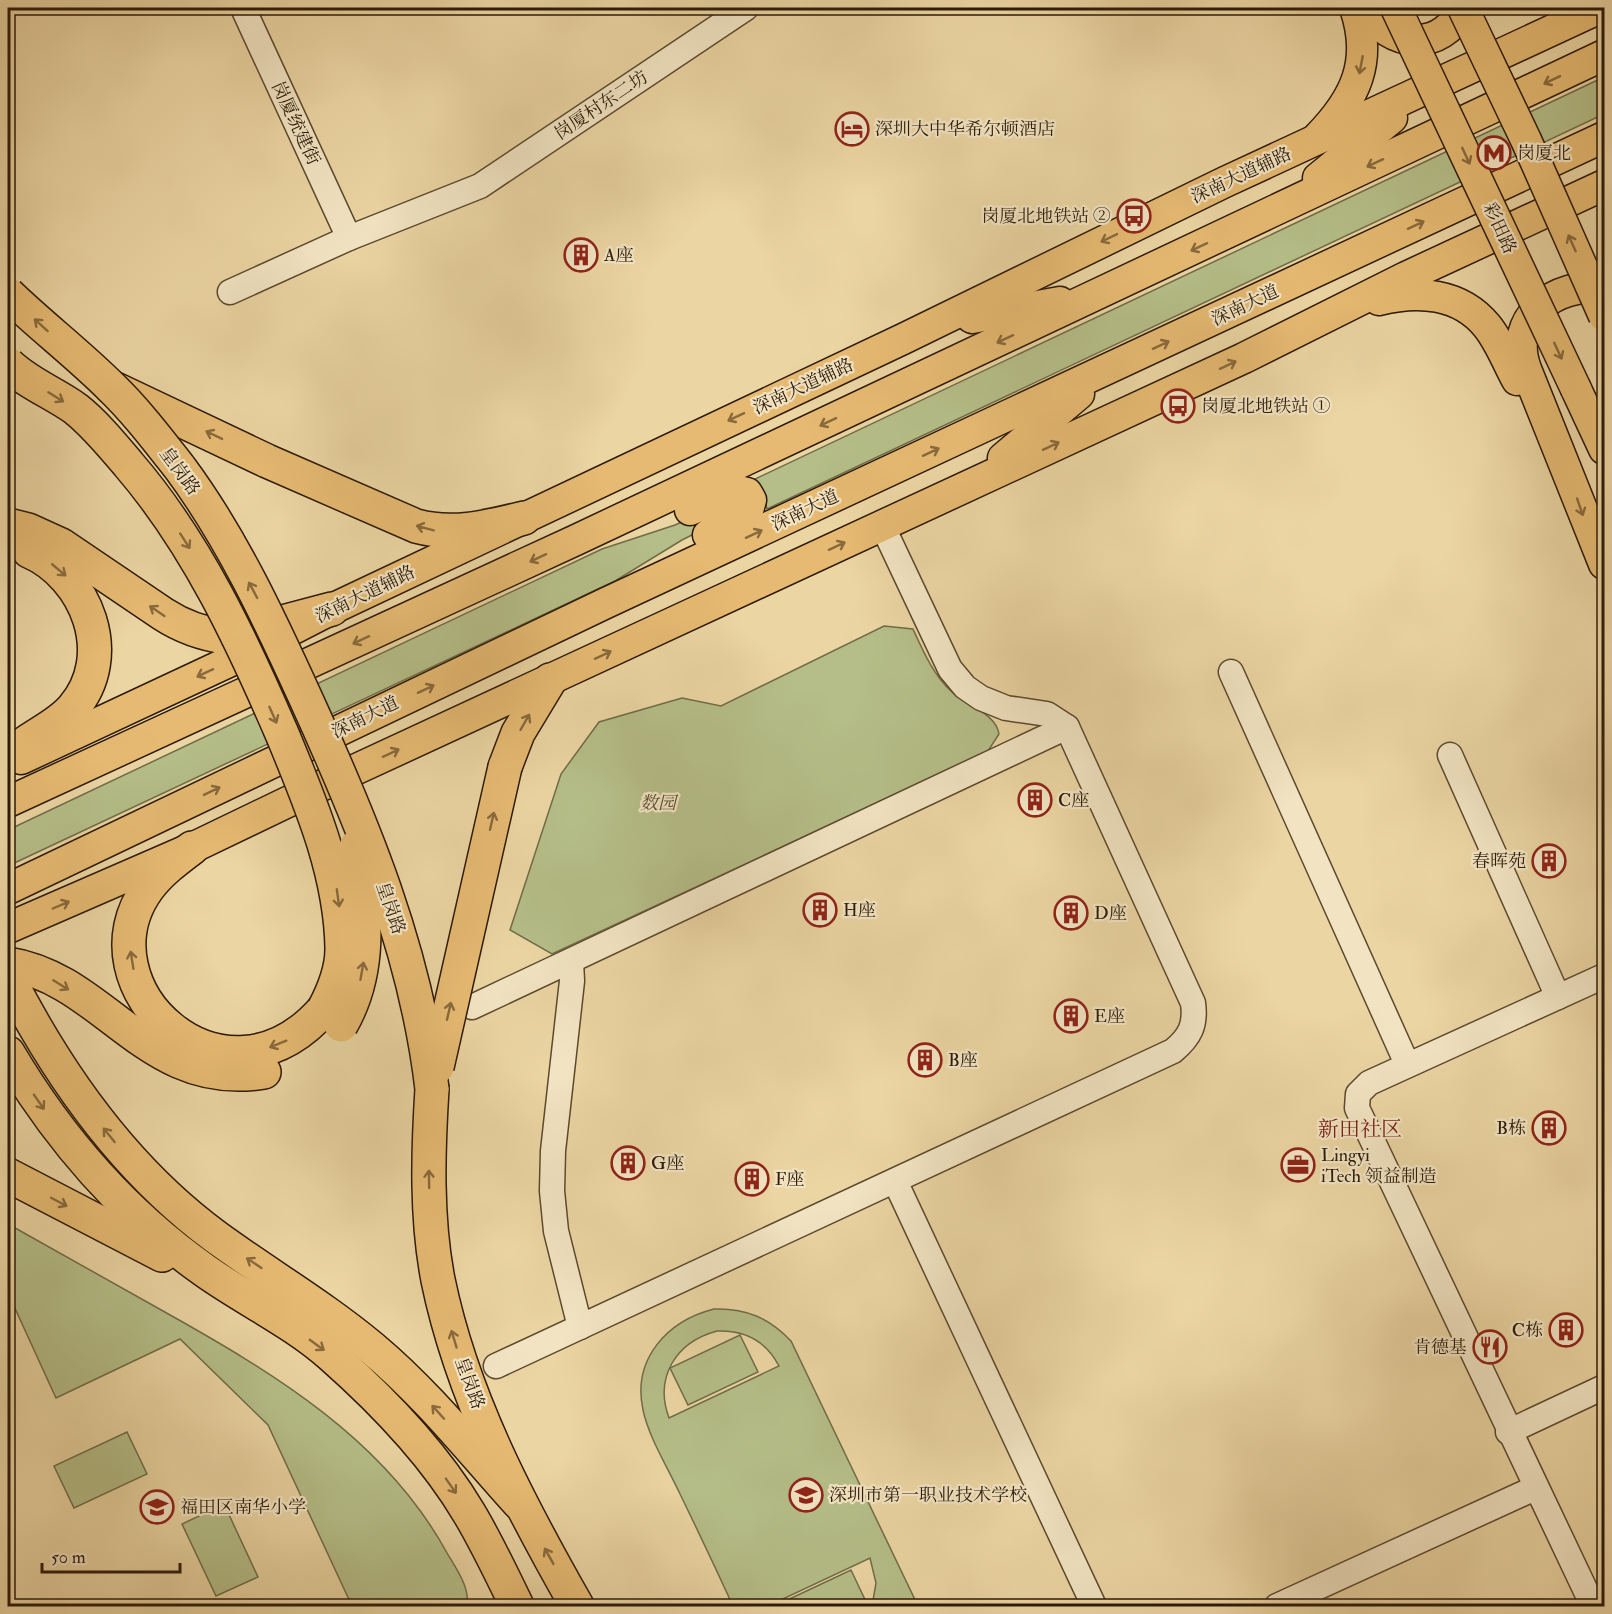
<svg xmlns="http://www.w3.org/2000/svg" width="1612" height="1614" font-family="'IM FELL Double Pica','Noto Serif SC',serif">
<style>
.green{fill:#b5be88;stroke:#706c48;stroke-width:1.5;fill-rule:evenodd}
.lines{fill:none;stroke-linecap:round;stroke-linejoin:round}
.minor-casing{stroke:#5c492f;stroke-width:27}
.major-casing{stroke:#2c1a08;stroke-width:33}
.highway-casing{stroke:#2c1a08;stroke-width:36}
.minor{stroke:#f2e4c3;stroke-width:24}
.major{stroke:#e6ba72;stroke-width:30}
.highway{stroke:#e6ba72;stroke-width:33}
.major-bridge-casing{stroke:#2c1a08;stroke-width:33;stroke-linecap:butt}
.highway-bridge-casing{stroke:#2c1a08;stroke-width:36;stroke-linecap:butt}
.major-bridge{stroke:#e6ba72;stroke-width:30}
.highway-bridge{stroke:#e6ba72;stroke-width:33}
.oneway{stroke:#896a3d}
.labels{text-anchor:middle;stroke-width:4.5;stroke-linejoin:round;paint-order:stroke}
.street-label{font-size:18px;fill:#2c1a08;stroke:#f2e4c3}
.poi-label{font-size:18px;fill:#2c1a08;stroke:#f2e4c3;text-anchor:start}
.park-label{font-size:18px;font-style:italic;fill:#554b2e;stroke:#f2e4c3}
.quarter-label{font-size:21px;fill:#7a1f14;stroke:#f2e4c3}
</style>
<rect width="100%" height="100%" fill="#ebd5a3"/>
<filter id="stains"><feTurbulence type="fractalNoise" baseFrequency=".00333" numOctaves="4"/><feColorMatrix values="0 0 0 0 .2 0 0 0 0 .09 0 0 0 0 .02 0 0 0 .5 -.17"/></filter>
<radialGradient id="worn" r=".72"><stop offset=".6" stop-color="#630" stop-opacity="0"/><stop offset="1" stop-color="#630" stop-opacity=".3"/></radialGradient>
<g class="green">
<path d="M 1604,77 L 1604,114 L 767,509 L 764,495 L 753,480 Z"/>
<path d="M 728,501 L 734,514 L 682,540 L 615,581 L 8,866 L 8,830 L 602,549 L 675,525 Z"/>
<path d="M 884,626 L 913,629 C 923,651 934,676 952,692 C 966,706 996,713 999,734 L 988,751 L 552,954 L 510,930 L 561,774 L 599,722 L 682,698 L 721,706 Z"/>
<path d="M 8,1224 C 59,1253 111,1282 163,1311 C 272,1372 385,1439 447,1553 C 455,1567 472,1590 466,1606 L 352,1606 L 268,1425 L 180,1339 L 56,1398 L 8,1293 Z"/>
<path d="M 714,1309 C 746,1308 769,1318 791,1341 L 918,1606 L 872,1606 L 876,1583 L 870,1558 L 768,1606 L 733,1606 C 716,1569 698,1531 680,1494 C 668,1468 649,1438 643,1410 C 632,1359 667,1321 714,1309 ZM 717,1331 C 744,1330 766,1341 779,1366 L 669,1418 C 654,1377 676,1342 717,1331 Z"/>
<path d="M 740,1335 L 758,1372 L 688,1405 L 670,1368 Z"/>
<path d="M 127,1432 L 147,1474 L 74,1508 L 54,1466 Z"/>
<path d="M 224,1504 L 258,1577 L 216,1596 L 182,1524 Z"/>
<path d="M 851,1570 L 868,1606 L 782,1606 L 781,1603 Z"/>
</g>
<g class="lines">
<g class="minor-casing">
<g id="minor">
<path d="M 243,8 L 349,238"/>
<path d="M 230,292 L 349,238 L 480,186 L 746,8"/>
<path d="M 1231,672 L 1407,1064"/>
<path d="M 1450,755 L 1558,997"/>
<path d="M 571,962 L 572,981 L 553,1151 L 552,1191 L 556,1231 L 580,1327"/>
<path d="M 472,1007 L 1067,727"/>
<path d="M 895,1181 L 1094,1606"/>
<path d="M 496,1366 L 1173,1051 C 1190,1037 1196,1025 1193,1003 L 1067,727 L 1047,714 L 1006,708 L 981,698 L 965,687 L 950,669 L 882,525"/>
<path d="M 1508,1432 L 1604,1387"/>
<path d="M 1277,1606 L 1535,1488"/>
<path d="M 1593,1606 L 1357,1108 L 1358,1094 L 1369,1083 L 1604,976"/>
</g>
</g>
<g class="major-casing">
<g id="major">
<path d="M 1364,8 C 1391,47 1440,54 1463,8"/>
<path d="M 1318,137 C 1356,98 1373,61 1355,8"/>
<path d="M 1318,178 L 1392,118"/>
<path d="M 1604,288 C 1556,282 1507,317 1526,369 L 1604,564"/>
<path d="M 1379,300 C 1418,290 1460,293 1487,326 C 1500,342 1507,362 1517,380"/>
<path d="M 972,318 L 1060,302"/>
<path d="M 1576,389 L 1604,449"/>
<path d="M 1003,458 L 1079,394"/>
<path d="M 690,510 L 735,490 L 747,493 L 751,500 L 747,514 L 708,535"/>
<path d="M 21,759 L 237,658 L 332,609 L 903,339 L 1225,182 L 1600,8"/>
<path d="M 8,802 L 576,540 L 1604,55"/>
<path d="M 8,889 L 606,603 L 1604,137"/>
<path d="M 8,928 L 192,848 L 348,773 L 1244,358 L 1406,277 L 1604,185"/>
</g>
</g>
<g class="highway-casing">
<g id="highway">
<path d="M 111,387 L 267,461 L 416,526 C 453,536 487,527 524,518"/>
<path d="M 8,525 L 28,530 L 61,545 L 163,614 C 183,627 203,634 226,637 L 332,609"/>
<path d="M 8,757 C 27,737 55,729 73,708 C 118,656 87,576 29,551"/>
<path d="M 505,767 L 518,733 L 550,680"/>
<path d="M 192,848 C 176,860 160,872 148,888 C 76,987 224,1124 324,1009"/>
<path d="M 8,964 C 106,979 147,1091 264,1072"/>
<path d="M 8,977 C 59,1077 125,1170 216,1237 C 268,1275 323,1307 372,1348 C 427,1394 471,1450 519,1503"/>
<path d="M 8,1053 C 59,1139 122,1212 204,1270 C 246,1300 294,1322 332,1356 C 384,1402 434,1454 469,1513 C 487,1543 502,1575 517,1606"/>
<path d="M 432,1089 C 428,1152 426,1218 438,1280 C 462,1397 519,1504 577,1606"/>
<path d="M 8,1175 L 162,1255"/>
</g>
</g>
<use href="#minor" class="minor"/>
<use href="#major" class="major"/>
<use href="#highway" class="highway"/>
<g class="major-bridge-casing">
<g id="major-bridge">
<path d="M 1396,8 L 1576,389"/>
<path d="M 1463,8 L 1526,140 L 1604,316"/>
</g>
</g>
<g class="highway-bridge-casing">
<g id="highway-bridge">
<path d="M 8,294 C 41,326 78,354 111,387 C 136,411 158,440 180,468 C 232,538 270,620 306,699 C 363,824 416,951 432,1089"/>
<path d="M 8,364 C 27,383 54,393 76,409 C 95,424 113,446 129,465 C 197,544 242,641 283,736 C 311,804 341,874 342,949 C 342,970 334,990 324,1009"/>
<path d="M 341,1025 C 374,968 364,909 356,847"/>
<path d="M 437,1067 L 505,767"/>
</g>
</g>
<use href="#major-bridge" class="major-bridge"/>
<use href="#highway-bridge" class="highway-bridge"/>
</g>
<defs><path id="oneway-shaft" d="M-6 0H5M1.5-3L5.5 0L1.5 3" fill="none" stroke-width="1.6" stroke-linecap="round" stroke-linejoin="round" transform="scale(1.5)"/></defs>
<g class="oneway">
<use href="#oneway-shaft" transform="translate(1361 65) rotate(101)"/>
<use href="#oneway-shaft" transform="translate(1552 80) rotate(155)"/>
<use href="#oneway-shaft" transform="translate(1466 156) rotate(65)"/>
<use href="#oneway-shaft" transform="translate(1375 163) rotate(155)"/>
<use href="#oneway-shaft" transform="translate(1416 225) rotate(-25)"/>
<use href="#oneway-shaft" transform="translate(1109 238) rotate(154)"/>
<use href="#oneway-shaft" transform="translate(1572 243) rotate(-114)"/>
<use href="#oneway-shaft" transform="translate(1199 247) rotate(155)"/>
<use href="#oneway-shaft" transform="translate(41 325) rotate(-138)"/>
<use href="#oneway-shaft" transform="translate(1005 339) rotate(155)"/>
<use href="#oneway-shaft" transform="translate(1161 345) rotate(-25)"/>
<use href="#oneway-shaft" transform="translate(1558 351) rotate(65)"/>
<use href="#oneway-shaft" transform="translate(1228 365) rotate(-25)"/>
<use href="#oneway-shaft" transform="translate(56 397) rotate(32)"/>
<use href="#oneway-shaft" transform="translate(736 417) rotate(155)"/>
<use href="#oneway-shaft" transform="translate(828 422) rotate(155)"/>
<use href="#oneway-shaft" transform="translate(214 435) rotate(-154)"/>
<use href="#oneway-shaft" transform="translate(1051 446) rotate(-25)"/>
<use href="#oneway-shaft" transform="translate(931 452) rotate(-25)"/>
<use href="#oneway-shaft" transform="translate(1580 507) rotate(71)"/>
<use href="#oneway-shaft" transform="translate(425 528) rotate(-165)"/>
<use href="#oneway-shaft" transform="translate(754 534) rotate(-25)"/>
<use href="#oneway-shaft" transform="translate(185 541) rotate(57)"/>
<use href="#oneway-shaft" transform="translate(837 546) rotate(-25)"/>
<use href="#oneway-shaft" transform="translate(538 558) rotate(155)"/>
<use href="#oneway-shaft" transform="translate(59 570) rotate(40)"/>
<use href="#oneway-shaft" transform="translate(253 590) rotate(-118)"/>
<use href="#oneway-shaft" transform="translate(157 611) rotate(-146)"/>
<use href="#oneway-shaft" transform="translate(361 640) rotate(155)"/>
<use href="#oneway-shaft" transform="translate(603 655) rotate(-25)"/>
<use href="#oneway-shaft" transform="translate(205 673) rotate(155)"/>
<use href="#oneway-shaft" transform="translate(426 689) rotate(-25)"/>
<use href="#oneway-shaft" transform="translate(273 715) rotate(66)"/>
<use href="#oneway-shaft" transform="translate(525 722) rotate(-60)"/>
<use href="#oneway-shaft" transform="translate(391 753) rotate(-25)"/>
<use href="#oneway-shaft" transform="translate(212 791) rotate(-26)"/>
<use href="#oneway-shaft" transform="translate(492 821) rotate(-77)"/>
<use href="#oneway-shaft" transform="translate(338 898) rotate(82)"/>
<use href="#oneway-shaft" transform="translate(61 905) rotate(-23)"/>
<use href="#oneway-shaft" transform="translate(132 960) rotate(-99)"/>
<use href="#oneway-shaft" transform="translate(362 971) rotate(-80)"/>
<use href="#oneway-shaft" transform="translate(61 985) rotate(32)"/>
<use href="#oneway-shaft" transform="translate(449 1011) rotate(-77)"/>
<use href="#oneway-shaft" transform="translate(278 1044) rotate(158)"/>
<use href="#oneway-shaft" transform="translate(39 1102) rotate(55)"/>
<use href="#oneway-shaft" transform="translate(109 1135) rotate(-129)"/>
<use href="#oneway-shaft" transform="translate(429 1179) rotate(-91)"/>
<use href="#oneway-shaft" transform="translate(59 1202) rotate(28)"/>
<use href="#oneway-shaft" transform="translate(254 1263) rotate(-146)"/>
<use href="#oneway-shaft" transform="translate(454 1339) rotate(-107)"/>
<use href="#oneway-shaft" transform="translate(317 1345) rotate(36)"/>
<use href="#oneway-shaft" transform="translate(438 1412) rotate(-132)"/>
<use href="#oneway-shaft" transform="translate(451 1486) rotate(55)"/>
<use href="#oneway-shaft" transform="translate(549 1556) rotate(-119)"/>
</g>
<defs>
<g id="hotel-ring" transform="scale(1.725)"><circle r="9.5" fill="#f2e4c3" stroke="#8f2418" stroke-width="1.5"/><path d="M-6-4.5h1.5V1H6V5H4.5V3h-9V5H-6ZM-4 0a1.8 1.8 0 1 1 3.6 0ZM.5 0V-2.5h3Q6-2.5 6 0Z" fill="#8f2418"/></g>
<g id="metro-ring" transform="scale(1.725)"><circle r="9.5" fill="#f2e4c3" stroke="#8f2418" stroke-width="1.5"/><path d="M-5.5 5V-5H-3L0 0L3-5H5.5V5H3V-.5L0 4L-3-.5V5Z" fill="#8f2418"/></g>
<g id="bus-ring" transform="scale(1.725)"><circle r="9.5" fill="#f2e4c3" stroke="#8f2418" stroke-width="1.5"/><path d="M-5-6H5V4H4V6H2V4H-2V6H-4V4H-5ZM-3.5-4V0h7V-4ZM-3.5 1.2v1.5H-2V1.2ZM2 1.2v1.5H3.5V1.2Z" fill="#8f2418"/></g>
<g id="building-ring" transform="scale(1.725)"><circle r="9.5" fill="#f2e4c3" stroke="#8f2418" stroke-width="1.5"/><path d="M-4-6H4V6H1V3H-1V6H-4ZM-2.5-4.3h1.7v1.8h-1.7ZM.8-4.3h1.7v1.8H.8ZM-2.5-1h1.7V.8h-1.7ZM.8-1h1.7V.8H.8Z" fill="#8f2418"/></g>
<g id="office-ring" transform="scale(1.725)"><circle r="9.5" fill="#f2e4c3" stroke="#8f2418" stroke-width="1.5"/><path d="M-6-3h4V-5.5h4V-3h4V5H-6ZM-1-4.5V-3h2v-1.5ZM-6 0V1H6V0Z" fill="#8f2418"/></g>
<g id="restaurant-ring" transform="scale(1.725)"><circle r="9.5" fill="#f2e4c3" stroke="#8f2418" stroke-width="1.5"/><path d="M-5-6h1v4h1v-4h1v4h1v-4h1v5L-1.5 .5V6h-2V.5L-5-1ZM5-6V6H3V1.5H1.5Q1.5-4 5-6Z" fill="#8f2418"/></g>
<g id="school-ring" transform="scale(1.725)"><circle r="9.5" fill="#f2e4c3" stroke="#8f2418" stroke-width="1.5"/><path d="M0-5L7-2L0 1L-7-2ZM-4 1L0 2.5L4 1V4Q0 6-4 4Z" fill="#8f2418"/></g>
</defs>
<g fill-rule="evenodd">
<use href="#hotel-ring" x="852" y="129"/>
<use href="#metro-ring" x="1494" y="153"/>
<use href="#bus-ring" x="1134" y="216"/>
<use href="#building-ring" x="581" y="255"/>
<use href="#bus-ring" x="1178" y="406"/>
<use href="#building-ring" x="1035" y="800"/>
<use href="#building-ring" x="1549" y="861"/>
<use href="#building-ring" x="820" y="910"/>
<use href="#building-ring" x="1071" y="913"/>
<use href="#building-ring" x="1071" y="1016"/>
<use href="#building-ring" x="925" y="1060"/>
<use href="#building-ring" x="1549" y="1128"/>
<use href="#building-ring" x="628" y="1163"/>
<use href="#office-ring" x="1298" y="1165"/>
<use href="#building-ring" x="752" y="1179"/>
<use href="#building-ring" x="1566" y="1330"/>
<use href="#restaurant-ring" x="1490" y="1347"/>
<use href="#school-ring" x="806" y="1495"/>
<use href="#school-ring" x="157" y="1507"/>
</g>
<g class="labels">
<g class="street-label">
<text transform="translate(601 105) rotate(-34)" y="6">岗厦村东二坊</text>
<text transform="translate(296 123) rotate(65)" y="6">岗厦统建街</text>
<text transform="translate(1241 175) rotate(-25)" y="6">深南大道辅路</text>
<text transform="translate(1500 228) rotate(65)" y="6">彩田路</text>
<text transform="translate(1245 305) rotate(-25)" y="6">深南大道</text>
<text transform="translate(803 386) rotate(-25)" y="6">深南大道辅路</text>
<text transform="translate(180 471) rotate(54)" y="6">皇岗路</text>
<text transform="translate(805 510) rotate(-25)" y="6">深南大道</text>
<text transform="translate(365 594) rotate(-26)" y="6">深南大道辅路</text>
<text transform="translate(365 717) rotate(-26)" y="6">深南大道</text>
<text transform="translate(391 908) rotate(71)" y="6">皇岗路</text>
<text transform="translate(470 1383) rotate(70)" y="6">皇岗路</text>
</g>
<g class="poi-label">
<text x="875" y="135">深圳大中华希尔顿酒店</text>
<text x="1517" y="159">岗厦北</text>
<text x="1111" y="222" text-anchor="end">岗厦北地铁站 ②</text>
<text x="604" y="261">A座</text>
<text x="1201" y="412">岗厦北地铁站 ①</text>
<text x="1058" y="806">C座</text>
<text x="1526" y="867" text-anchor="end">春晖苑</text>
<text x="843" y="916">H座</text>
<text x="1094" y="919">D座</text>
<text x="1094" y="1022">E座</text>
<text x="948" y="1066">B座</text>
<text x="1526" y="1134" text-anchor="end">B栋</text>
<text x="1321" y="1161">Lingyi<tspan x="1321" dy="21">iTech 领益制造</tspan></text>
<text x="651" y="1169">G座</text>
<text x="775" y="1185">F座</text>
<text x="1543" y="1336" text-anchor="end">C栋</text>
<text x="1467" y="1353" text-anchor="end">肯德基</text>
<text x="829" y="1501">深圳市第一职业技术学校</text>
<text x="180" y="1513">福田区南华小学</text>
</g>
<g class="park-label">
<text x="658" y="809">数园</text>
</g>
<g class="quarter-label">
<text x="1360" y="1136">新田社区</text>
</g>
</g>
<rect width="1612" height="1614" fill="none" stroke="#ebd5a3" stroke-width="30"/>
<rect x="9" y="9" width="1594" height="1596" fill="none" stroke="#2c1a08" stroke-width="3"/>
<rect x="15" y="15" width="1582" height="1584" fill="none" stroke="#2c1a08" stroke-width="1.5"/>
<path d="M42 1563v9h138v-9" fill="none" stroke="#2c1a08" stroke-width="3"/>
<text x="51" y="1563" font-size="18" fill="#2c1a08" stroke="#f2e4c3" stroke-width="4.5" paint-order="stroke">50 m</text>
<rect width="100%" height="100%" filter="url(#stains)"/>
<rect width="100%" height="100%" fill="url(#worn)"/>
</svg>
